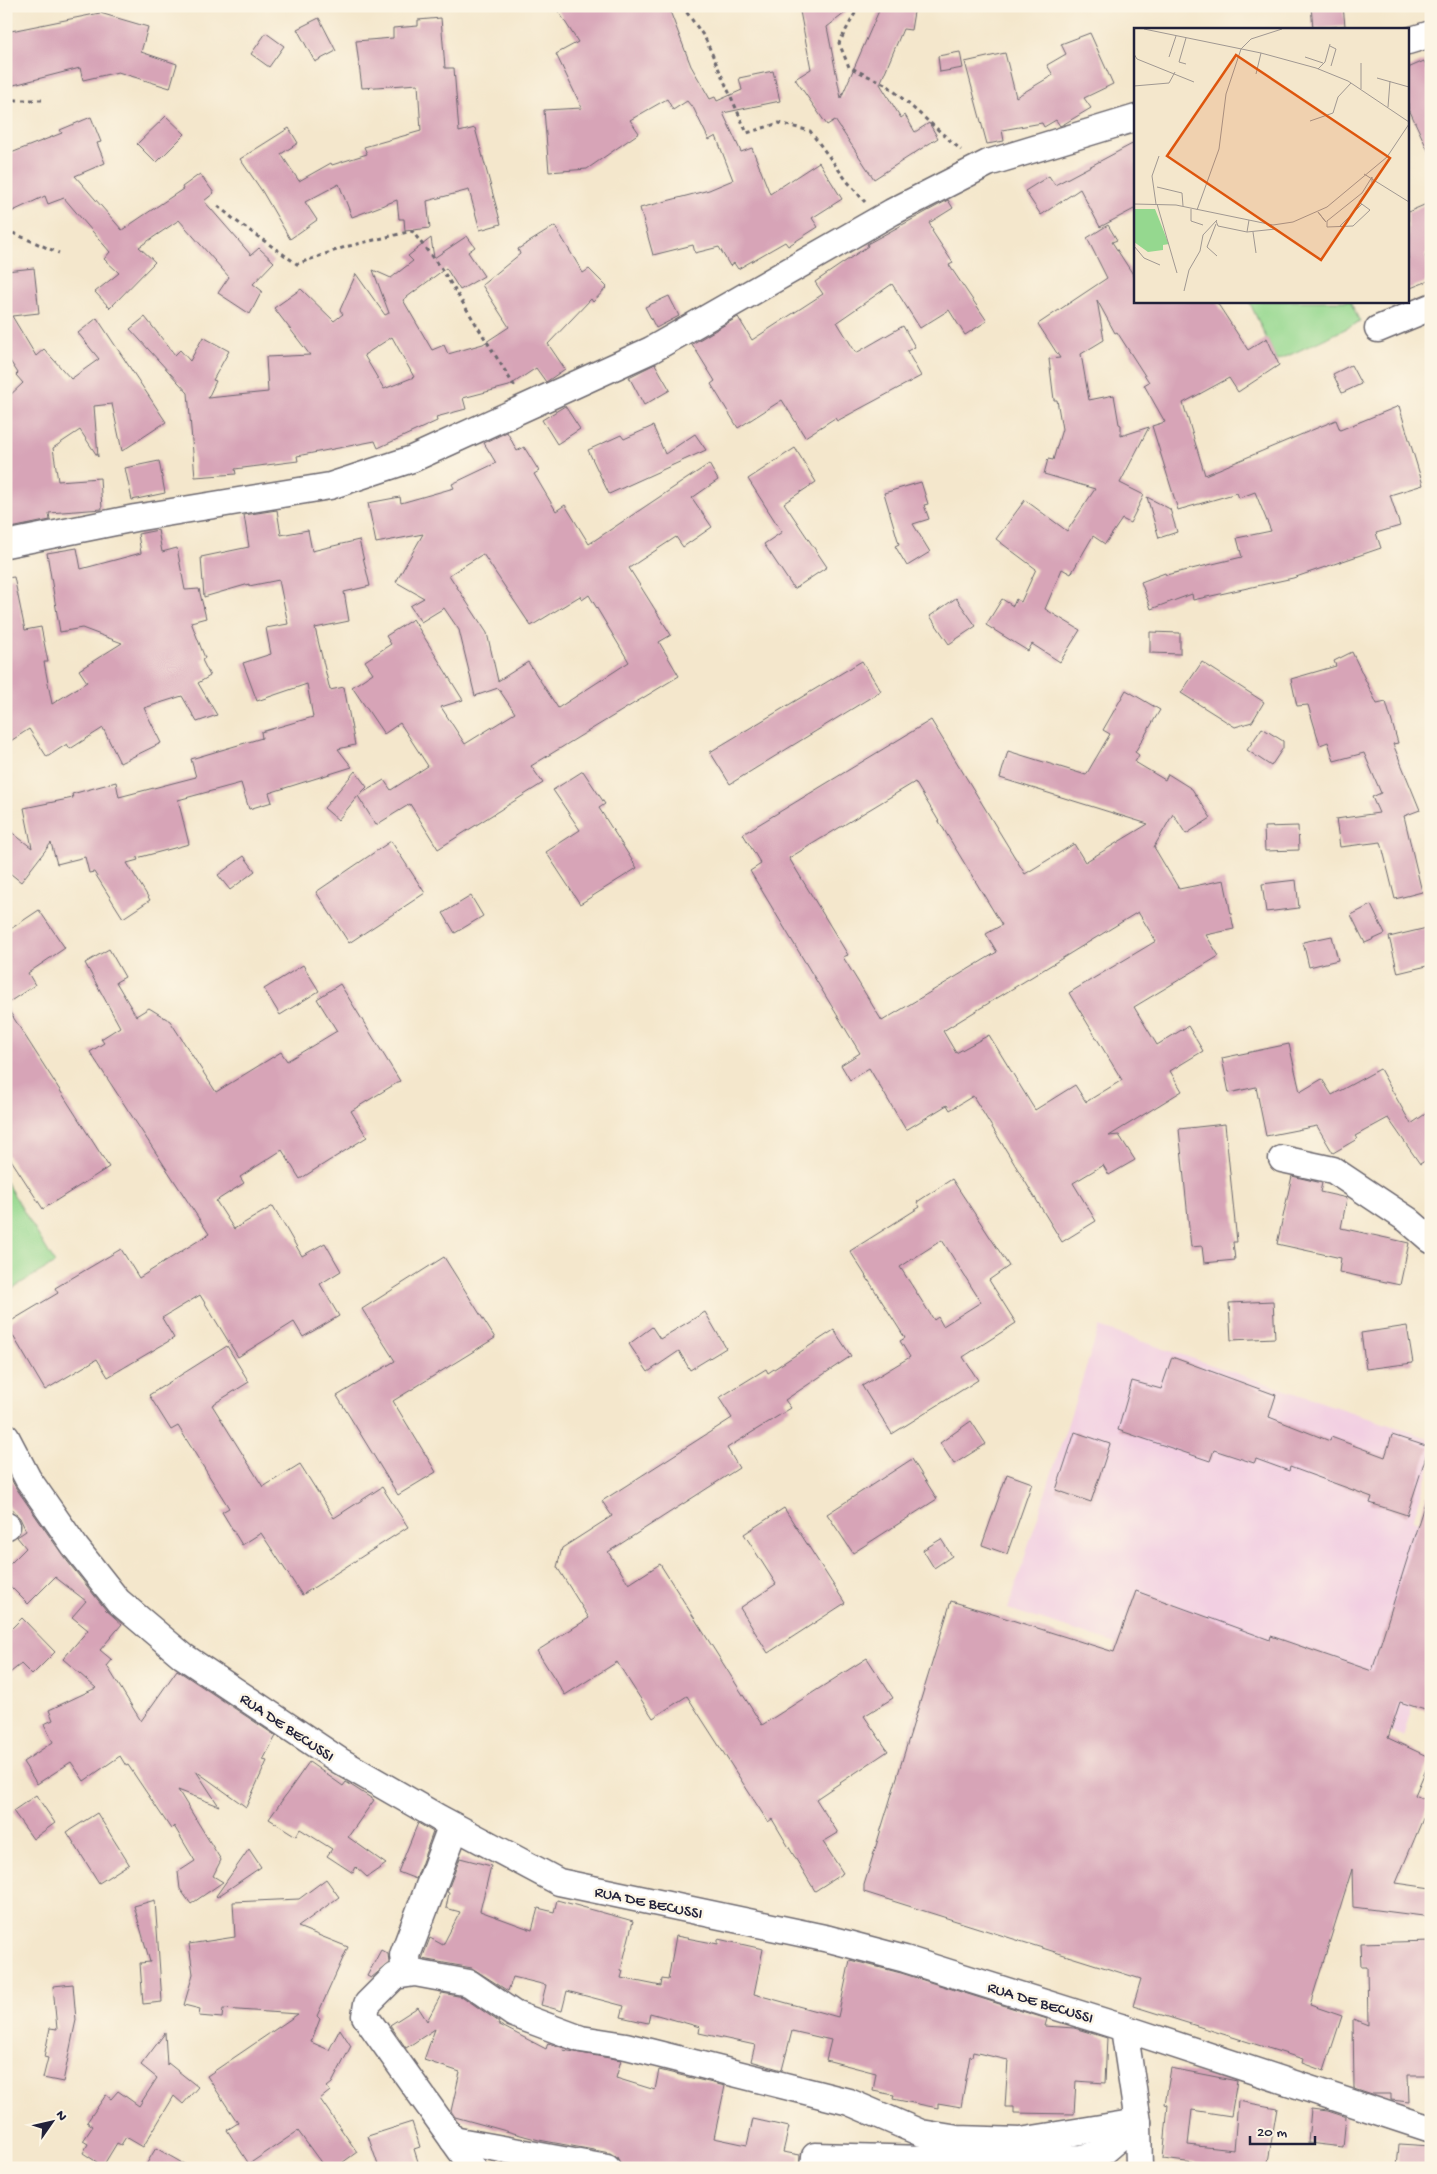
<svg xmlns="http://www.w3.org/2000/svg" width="1437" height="2174" font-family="'Gochi Hand',sans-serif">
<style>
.built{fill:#f2cfe2}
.green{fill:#95d88f;stroke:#5c7d65}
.building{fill:#d7a4b7;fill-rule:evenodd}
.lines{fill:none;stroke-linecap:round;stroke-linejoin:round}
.minor-casing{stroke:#6c676e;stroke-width:29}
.path{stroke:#6c676e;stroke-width:3;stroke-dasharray:4 4;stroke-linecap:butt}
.minor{stroke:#fff;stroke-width:26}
.labels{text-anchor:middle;stroke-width:5;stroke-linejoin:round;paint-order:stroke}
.street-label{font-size:16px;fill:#22223b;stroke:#fcf5e5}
.inset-road{fill:none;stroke:#a09892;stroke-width:1}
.view{fill:#de560e;fill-opacity:0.15;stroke:#de560e;stroke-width:2.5}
.inset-edge{fill:none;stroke:#22223b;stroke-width:2.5}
</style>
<rect width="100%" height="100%" fill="#fcf5e5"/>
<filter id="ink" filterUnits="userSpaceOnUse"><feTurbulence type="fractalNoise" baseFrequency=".02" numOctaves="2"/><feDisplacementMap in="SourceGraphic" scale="10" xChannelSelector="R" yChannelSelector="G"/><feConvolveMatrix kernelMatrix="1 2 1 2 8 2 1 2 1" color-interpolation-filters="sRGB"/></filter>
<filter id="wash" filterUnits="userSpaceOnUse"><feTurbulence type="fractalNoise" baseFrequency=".0096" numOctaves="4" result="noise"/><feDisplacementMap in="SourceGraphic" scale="20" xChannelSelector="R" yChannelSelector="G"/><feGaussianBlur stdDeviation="1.12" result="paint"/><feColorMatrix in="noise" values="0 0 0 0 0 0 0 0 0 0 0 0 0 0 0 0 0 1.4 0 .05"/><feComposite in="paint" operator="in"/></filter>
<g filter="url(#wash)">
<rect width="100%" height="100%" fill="#f4e7cc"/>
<path class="built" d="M 1099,1327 L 1431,1439 L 1431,1464 L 1413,1520 L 1431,1525 L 1431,1648 L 1403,1736 L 1008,1609 Z"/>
<g class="green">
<path d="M 1249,301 L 1350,301 L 1360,322 L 1277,361 Z"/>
<path d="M 6,1182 L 55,1263 L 11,1289 L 6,1281 Z"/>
</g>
<g id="blocks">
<g class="building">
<path d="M 555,6 L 668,6 L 691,66 L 710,99 L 715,97 L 717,101 L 742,90 L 739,78 L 773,71 L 780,101 L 723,113 L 741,152 L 752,148 L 770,194 L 819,162 L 842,199 L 812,218 L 818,227 L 788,246 L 785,242 L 738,269 L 734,263 L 730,266 L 719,247 L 695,253 L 693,245 L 653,255 L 640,208 L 709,190 L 733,180 L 716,136 L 709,140 L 692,105 L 691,106 L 687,101 L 673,110 L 667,99 L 630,120 L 639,133 L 587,169 L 549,172 L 544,110 L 582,108 L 556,54 L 578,42 Z"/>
<path d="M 799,6 L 854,6 L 827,27 L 841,98 L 881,6 L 915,6 L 911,30 L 903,29 L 880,84 L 901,118 L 905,115 L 915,132 L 929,123 L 938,138 L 874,179 L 835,120 L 827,125 L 795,79 L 811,69 Z"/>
<path d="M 1311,6 L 1343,6 L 1345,26 L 1313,29 Z"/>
<path d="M 100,13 L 148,27 L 141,52 L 177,64 L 170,88 L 118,72 L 83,80 L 80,68 L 6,87 L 6,32 Z"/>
<path d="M 319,18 L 336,51 L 315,62 L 297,29 Z"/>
<path d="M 441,18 L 445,68 L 454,68 L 459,132 L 475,128 L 501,224 L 480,230 L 469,190 L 427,201 L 430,228 L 405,231 L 404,219 L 399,219 L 397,200 L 352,217 L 339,184 L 305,202 L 317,220 L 290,239 L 262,191 L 240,159 L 289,128 L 298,143 L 281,154 L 299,181 L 331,163 L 332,165 L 367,154 L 364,147 L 421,131 L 418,84 L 362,88 L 356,41 L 393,38 L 393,28 L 418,26 L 418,20 Z"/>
<path d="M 266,33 L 284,46 L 269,67 L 251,54 Z"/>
<path d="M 1090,33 L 1113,84 L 1084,98 L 1091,108 L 1064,124 L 1060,126 L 1056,120 L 1044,127 L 1042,123 L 1002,130 L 1004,141 L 987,144 L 965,62 L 1005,53 L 1016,97 L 1053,75 L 1047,65 L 1066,54 L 1061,44 Z"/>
<path d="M 960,52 L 963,68 L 940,72 L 938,56 Z"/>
<path d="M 1424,61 L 1431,76 L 1431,157 L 1408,107 L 1408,68 Z"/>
<path d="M 166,116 L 185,134 L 156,163 L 137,144 Z"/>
<path d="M 91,117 L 101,142 L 97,143 L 105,163 L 75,176 L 122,230 L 183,189 L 182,187 L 200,174 L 214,193 L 204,201 L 251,255 L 259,248 L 274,262 L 253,284 L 262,291 L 250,314 L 218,293 L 229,277 L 179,220 L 139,247 L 155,262 L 110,308 L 95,292 L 119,273 L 104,259 L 110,252 L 64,198 L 48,204 L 45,196 L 11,212 L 6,203 L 6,155 L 62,133 L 60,130 Z"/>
<path d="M 1136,142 L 1136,208 L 1100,227 L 1080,189 L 1041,215 L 1025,191 L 1049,176 L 1055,185 Z"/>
<path d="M 948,200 L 953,208 L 929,223 L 933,230 L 932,231 L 953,263 L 949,265 L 987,321 L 965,335 L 949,310 L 920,328 L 892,284 L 837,322 L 856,353 L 903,326 L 915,347 L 907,351 L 921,376 L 837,421 L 835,418 L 805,437 L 782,400 L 738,428 L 711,384 L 715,381 L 692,344 L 738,317 L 752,340 L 823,294 L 815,282 L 868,246 L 867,244 Z"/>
<path d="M 1431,202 L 1431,253 L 1425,255 L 1431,270 L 1431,280 L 1408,289 L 1408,212 Z"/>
<path d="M 1108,225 L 1117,240 L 1112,242 L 1136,279 L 1136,301 L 1216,301 L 1248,350 L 1267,338 L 1279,365 L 1238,392 L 1229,378 L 1183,403 L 1205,475 L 1336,420 L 1340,430 L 1399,406 L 1423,485 L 1390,495 L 1400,526 L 1376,533 L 1381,548 L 1293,578 L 1193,600 L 1192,594 L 1151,609 L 1141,582 L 1165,573 L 1166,575 L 1242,557 L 1237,538 L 1271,531 L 1255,492 L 1239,498 L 1237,493 L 1178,510 L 1152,426 L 1165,422 L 1144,385 L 1149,382 L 1117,332 L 1115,333 L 1097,300 L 1104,340 L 1081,354 L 1089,400 L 1114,395 L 1119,424 L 1121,425 L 1121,436 L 1149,427 L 1120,483 L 1144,495 L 1130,523 L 1122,519 L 1105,544 L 1093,536 L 1071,574 L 1062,569 L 1045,609 L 1080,630 L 1060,662 L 1032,644 L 1028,651 L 986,625 L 1002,599 L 1013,606 L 1016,599 L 1021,602 L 1036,569 L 996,539 L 1025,500 L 1067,531 L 1095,489 L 1044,474 L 1048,459 L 1053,460 L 1062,429 L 1057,400 L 1054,400 L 1049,359 L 1060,358 L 1038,324 L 1107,278 L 1087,238 Z"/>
<path d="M 555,226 L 583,273 L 589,269 L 607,287 L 593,302 L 591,299 L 548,344 L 565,369 L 546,382 L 536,368 L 509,386 L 463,398 L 466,409 L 436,417 L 437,421 L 378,448 L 375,441 L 297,456 L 298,461 L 235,469 L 236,474 L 195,477 L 188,393 L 130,329 L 145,317 L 175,355 L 180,350 L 190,361 L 203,337 L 229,351 L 213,380 L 216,381 L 208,398 L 268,392 L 266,357 L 310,355 L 274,308 L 301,289 L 334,321 L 343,314 L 340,310 L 356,274 L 385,315 L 389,313 L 373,270 L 391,278 L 413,261 L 408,256 L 431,238 L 434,258 L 467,236 L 475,247 L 468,252 L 484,276 L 460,290 L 446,268 L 403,300 L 432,350 L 444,345 L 448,354 L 483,344 L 509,327 L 482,285 L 520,254 L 518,249 ZM 392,337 L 414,377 L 384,389 L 364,355 Z"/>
<path d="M 34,268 L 39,313 L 12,316 L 36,356 L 44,349 L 71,379 L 99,359 L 78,333 L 97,318 L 166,422 L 122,451 L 112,404 L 94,406 L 98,457 L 80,430 L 53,448 L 58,481 L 100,478 L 102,509 L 49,513 L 50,520 L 11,528 L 6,488 L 6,399 L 23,383 L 16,375 L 18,373 L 6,355 L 6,271 Z"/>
<path d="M 669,296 L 679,316 L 656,328 L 645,307 Z"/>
<path d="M 655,364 L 670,390 L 644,405 L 629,377 Z"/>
<path d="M 1351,365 L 1361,384 L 1342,393 L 1333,374 Z"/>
<path d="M 565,406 L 580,429 L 557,444 L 542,420 Z"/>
<path d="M 653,426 L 665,454 L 695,434 L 706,450 L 609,494 L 588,450 L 621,435 L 624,439 Z"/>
<path d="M 507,432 L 517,451 L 524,447 L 539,471 L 534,474 L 556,511 L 565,505 L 589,544 L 709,464 L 718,480 L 692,498 L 712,527 L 683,547 L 676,537 L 629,568 L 671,635 L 659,642 L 679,676 L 531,766 L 543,783 L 438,849 L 410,804 L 376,825 L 358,796 L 338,820 L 324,808 L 355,771 L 367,787 L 359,795 L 384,780 L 391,790 L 428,766 L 400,723 L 384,734 L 352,687 L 373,673 L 365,661 L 391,644 L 386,636 L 413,619 L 463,700 L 441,707 L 465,744 L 515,713 L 498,688 L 475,696 L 459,630 L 444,608 L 421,622 L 410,606 L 424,598 L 396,582 L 423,534 L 376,543 L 368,503 L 400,497 L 401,503 L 454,488 L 452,484 L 496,463 L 484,443 ZM 483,554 L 531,626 L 580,596 L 582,600 L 589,595 L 629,662 L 558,708 L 528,662 L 498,681 L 487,633 L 449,575 Z"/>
<path d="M 795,448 L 816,482 L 784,503 L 827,567 L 794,589 L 764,544 L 782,532 L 748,479 Z"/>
<path d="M 159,461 L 165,493 L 132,500 L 125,468 Z"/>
<path d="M 921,482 L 928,504 L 924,505 L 929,519 L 913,524 L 930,552 L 907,566 L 895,546 L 899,544 L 884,493 Z"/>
<path d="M 1147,497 L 1170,509 L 1177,532 L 1159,538 Z"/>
<path d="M 277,510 L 281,535 L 308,530 L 312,551 L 359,540 L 370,586 L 344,592 L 349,621 L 315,628 L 330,690 L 344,687 L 355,745 L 338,749 L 352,767 L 269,793 L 272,802 L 249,809 L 241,783 L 178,800 L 189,844 L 137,858 L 138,860 L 127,863 L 150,900 L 123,918 L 94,872 L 89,873 L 85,857 L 57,864 L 51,843 L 21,882 L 6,870 L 6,828 L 32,848 L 24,808 L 73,798 L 72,794 L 116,782 L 119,797 L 196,777 L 191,759 L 262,738 L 261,732 L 313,717 L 307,684 L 257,701 L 243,663 L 271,654 L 266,628 L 288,624 L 279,580 L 249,586 L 249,584 L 204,597 L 201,557 L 249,547 L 244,515 Z"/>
<path d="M 158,530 L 162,552 L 177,548 L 185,590 L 199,589 L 206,618 L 191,622 L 205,658 L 202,660 L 210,676 L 198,683 L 217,715 L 197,722 L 182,696 L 144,708 L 161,743 L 120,763 L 103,728 L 70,749 L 67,744 L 47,757 L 29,729 L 6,744 L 6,578 L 14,577 L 25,630 L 41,627 L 48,662 L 44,662 L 52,704 L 87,682 L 79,670 L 122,643 L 82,628 L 60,632 L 47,553 L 77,548 L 81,569 L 141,553 L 138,534 Z"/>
<path d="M 956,598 L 976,626 L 949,644 L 930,616 Z"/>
<path d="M 1150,632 L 1180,633 L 1180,654 L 1150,653 Z"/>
<path d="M 1352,652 L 1377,704 L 1386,702 L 1398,743 L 1393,744 L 1420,810 L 1404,816 L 1422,892 L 1395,899 L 1381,842 L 1340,847 L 1336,819 L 1379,813 L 1372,797 L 1381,793 L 1364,753 L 1334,761 L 1328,742 L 1320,745 L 1308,705 L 1297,706 L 1291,679 L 1336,666 L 1334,661 Z"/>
<path d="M 862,661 L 881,691 L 730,784 L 710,752 Z"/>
<path d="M 1202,662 L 1264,702 L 1252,722 L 1235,727 L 1181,693 Z"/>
<path d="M 1126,690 L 1160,710 L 1135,752 L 1139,755 L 1135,762 L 1165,780 L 1168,774 L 1192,789 L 1211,818 L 1186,834 L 1173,814 L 1154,847 L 1179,889 L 1224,880 L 1234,929 L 1206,935 L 1219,956 L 1134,1007 L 1157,1045 L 1188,1026 L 1203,1051 L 1170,1071 L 1182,1091 L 1109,1136 L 1119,1135 L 1135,1160 L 1109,1175 L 1103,1165 L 1073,1183 L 1096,1221 L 1062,1242 L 973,1096 L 950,1110 L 947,1105 L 906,1130 L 869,1068 L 850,1080 L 841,1065 L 860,1053 L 750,871 L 761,864 L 743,834 L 931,720 L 1025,874 L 1074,844 L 1085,862 L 1148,824 L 1000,778 L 1008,751 L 1086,775 L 1110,734 L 1103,730 ZM 915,782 L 1002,925 L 986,934 L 997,952 L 882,1021 L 843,957 L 848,955 L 789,858 ZM 1138,912 L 1156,941 L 1069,993 L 1122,1080 L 1086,1102 L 1075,1085 L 1035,1110 L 989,1035 L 956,1053 L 943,1031 Z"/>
<path d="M 1262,728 L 1283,741 L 1283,748 L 1271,766 L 1247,750 Z"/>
<path d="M 583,771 L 605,804 L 599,808 L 637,868 L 580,904 L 546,852 L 580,830 L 553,790 Z"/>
<path d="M 1298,826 L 1299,850 L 1265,851 L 1264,827 Z"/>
<path d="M 391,841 L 425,893 L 349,943 L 316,892 Z"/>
<path d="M 244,856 L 255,871 L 230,890 L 218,875 Z"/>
<path d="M 1296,880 L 1299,908 L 1266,912 L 1262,884 Z"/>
<path d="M 471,896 L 483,916 L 455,933 L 443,913 Z"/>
<path d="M 1371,905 L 1385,934 L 1365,943 L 1351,915 Z"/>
<path d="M 39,910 L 65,948 L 28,973 L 35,985 L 6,1004 L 6,932 Z"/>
<path d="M 1431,927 L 1431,965 L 1398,973 L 1389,937 Z"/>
<path d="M 1332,936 L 1338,960 L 1309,967 L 1303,942 Z"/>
<path d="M 109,949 L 125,977 L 116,982 L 136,1016 L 149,1008 L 170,1021 L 216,1092 L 281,1052 L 287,1061 L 337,1031 L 317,999 L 340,984 L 400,1081 L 351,1111 L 367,1137 L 300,1179 L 282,1150 L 240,1177 L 244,1183 L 216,1201 L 234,1229 L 273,1206 L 302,1256 L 325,1243 L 341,1271 L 320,1284 L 339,1316 L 303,1337 L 294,1322 L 238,1357 L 200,1295 L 162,1318 L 174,1338 L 108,1377 L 97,1359 L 45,1390 L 6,1324 L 58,1293 L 55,1288 L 121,1249 L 139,1278 L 209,1234 L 90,1052 L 104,1043 L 101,1039 L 120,1027 L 85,963 Z"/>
<path d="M 303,965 L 319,991 L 280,1015 L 264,989 Z"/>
<path d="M 6,1006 L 109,1167 L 43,1209 L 6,1152 Z"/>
<path d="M 1289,1044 L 1300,1092 L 1322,1079 L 1332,1095 L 1380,1069 L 1411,1124 L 1431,1110 L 1431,1157 L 1420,1164 L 1388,1118 L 1355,1136 L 1357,1139 L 1333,1153 L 1317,1126 L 1266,1136 L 1256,1087 L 1229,1093 L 1222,1058 Z"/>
<path d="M 1225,1124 L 1237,1242 L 1233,1242 L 1235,1260 L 1204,1263 L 1202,1246 L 1191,1247 L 1179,1129 Z"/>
<path d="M 1292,1176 L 1322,1183 L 1320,1192 L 1347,1198 L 1341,1228 L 1409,1243 L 1400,1285 L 1339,1272 L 1341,1258 L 1277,1244 Z"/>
<path d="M 952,1179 L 1009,1266 L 989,1280 L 1016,1323 L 963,1357 L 978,1380 L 892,1434 L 862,1386 L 910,1357 L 900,1341 L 905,1338 L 850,1251 L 920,1207 L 917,1202 ZM 942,1240 L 981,1302 L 943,1326 L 938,1317 L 934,1320 L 900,1267 Z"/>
<path d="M 444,1257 L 495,1338 L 393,1401 L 436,1472 L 398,1495 L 337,1396 L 395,1361 L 362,1309 Z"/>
<path d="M 1273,1301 L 1275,1338 L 1231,1340 L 1229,1303 Z"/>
<path d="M 705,1312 L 726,1348 L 690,1370 L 679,1351 L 648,1372 L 629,1344 L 652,1327 L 660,1339 Z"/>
<path d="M 1407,1326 L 1413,1363 L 1366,1369 L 1361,1333 Z"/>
<path d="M 834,1330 L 851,1356 L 785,1400 L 791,1408 L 727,1448 L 739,1468 L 608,1552 L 629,1584 L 660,1564 L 762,1725 L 867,1658 L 893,1698 L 864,1716 L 888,1751 L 816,1799 L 838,1833 L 823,1842 L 843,1873 L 815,1891 L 772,1819 L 768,1822 L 687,1696 L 653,1718 L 617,1662 L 565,1695 L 537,1651 L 589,1618 L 557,1567 L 562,1548 L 612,1516 L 602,1501 L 732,1418 L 719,1398 L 766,1369 L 768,1373 Z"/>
<path d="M 227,1346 L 249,1382 L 212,1405 L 263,1487 L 300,1464 L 334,1518 L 382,1487 L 408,1527 L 302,1595 L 261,1533 L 242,1545 L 222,1512 L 229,1508 L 178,1426 L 171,1430 L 149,1395 Z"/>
<path d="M 1172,1357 L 1276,1395 L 1269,1417 L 1330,1441 L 1331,1437 L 1385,1457 L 1392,1435 L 1429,1447 L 1407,1515 L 1370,1503 L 1372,1497 L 1290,1467 L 1289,1471 L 1256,1459 L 1254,1463 L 1214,1450 L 1210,1461 L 1118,1430 L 1132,1381 L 1161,1389 Z"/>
<path d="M 971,1421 L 986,1444 L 954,1464 L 940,1443 Z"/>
<path d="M 1075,1432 L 1110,1444 L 1091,1502 L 1056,1490 Z"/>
<path d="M 912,1459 L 937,1499 L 853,1553 L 827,1514 Z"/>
<path d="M 6,1470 L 16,1488 L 64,1557 L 106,1610 L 122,1624 L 100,1650 L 112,1660 L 107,1666 L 141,1721 L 177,1670 L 276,1736 L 263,1760 L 267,1761 L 246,1807 L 196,1771 L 219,1806 L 178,1790 L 221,1860 L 213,1876 L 223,1882 L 191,1904 L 180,1889 L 178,1872 L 195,1861 L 174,1826 L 171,1829 L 128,1765 L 126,1766 L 120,1756 L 84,1781 L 71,1762 L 37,1784 L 23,1762 L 53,1742 L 44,1724 L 53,1720 L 49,1710 L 96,1688 L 63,1659 L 88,1630 L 72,1617 L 86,1601 L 55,1577 L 28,1604 L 6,1582 L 6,1568 L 26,1548 L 17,1537 L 26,1531 L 20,1518 L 6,1503 Z"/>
<path d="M 1007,1474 L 1032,1483 L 1007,1554 L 982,1545 Z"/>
<path d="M 1427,1496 L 1431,1496 L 1431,1712 L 1400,1702 L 1388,1738 L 1431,1758 L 1415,1795 L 1430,1802 L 1396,1883 L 1431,1888 L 1431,1917 L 1353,1907 L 1352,1869 L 1310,2005 L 1342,2016 L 1324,2071 L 1302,2063 L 1303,2059 L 1133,2006 L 1141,1979 L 864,1892 L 864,1885 L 951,1601 L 1114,1652 L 1136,1591 L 1270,1640 L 1271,1636 L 1372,1671 Z"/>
<path d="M 784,1508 L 845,1603 L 768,1653 L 740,1608 L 776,1584 L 744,1534 Z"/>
<path d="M 941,1539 L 952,1556 L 934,1568 L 923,1550 Z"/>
<path d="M 22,1618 L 55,1652 L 32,1675 L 21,1664 L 6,1676 L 6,1634 Z"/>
<path d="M 309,1762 L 343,1786 L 346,1782 L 374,1800 L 348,1837 L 386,1864 L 367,1877 L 356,1867 L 353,1873 L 327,1856 L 332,1849 L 300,1829 L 296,1836 L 269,1819 Z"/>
<path d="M 36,1795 L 55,1823 L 33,1839 L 13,1811 Z"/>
<path d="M 97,1813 L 129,1864 L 99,1883 L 67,1832 Z"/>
<path d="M 418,1823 L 433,1832 L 416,1879 L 398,1872 Z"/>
<path d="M 249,1849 L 261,1867 L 217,1897 L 216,1896 Z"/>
<path d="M 460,1858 L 491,1866 L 480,1911 L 532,1930 L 538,1908 L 554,1912 L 557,1900 L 633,1921 L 621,1970 L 623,1971 L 621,1978 L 661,1986 L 662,1979 L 668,1980 L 676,1936 L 718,1944 L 718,1939 L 763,1949 L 754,1994 L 838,2017 L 850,1960 L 901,1973 L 1047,2019 L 1045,2026 L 1074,2028 L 1107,2038 L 1105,2083 L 1076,2081 L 1074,2114 L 1014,2113 L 1014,2107 L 1005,2107 L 1008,2060 L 973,2052 L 972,2057 L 970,2056 L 961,2107 L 938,2103 L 938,2108 L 893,2099 L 894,2095 L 873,2091 L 876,2073 L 826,2060 L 831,2040 L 792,2031 L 782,2070 L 751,2061 L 755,2045 L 699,2033 L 700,2027 L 650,2013 L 648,2023 L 621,2017 L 624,2006 L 567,1991 L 562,2011 L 541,2005 L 546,1985 L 513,1977 L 508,1991 L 472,1968 L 422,1959 L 430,1938 L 443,1945 L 460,1912 L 446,1908 L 449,1893 L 447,1892 Z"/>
<path d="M 326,1879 L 339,1897 L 298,1927 L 348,1947 L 317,2016 L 320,2019 L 311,2042 L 329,2050 L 340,2029 L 351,2046 L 332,2083 L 327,2087 L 330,2091 L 320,2099 L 357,2152 L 335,2168 L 325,2168 L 298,2131 L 249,2164 L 227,2130 L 238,2123 L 207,2076 L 298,2014 L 223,2009 L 222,2018 L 199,2016 L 200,2009 L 184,2005 L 193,1974 L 189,1944 L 235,1937 L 233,1902 L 299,1899 Z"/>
<path d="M 155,1900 L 162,2002 L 143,2004 L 140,1963 L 150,1962 L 134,1906 Z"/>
<path d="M 1431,1941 L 1431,2062 L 1427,2062 L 1427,2075 L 1408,2075 L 1409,2102 L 1391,2100 L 1391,2094 L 1372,2094 L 1354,2088 L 1353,2019 L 1368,2025 L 1367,1967 L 1361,1967 L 1360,1943 Z"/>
<path d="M 381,1950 L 388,1954 L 389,1963 L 371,1978 L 367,1976 Z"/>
<path d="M 73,1984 L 76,2020 L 63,2082 L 43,2078 L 48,2058 L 44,2057 L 50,2028 L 57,2029 L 53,1986 Z"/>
<path d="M 442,1993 L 463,1997 L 499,2022 L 498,2024 L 546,2049 L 548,2043 L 564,2048 L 563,2050 L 621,2060 L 616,2078 L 655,2090 L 659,2070 L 725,2086 L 714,2138 L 747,2145 L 753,2119 L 789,2127 L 783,2152 L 800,2155 L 799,2168 L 622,2168 L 617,2157 L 610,2153 L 539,2140 L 455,2117 L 451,2111 L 460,2072 L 424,2060 L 435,2029 L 406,2048 L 390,2025 L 418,2007 L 427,2021 Z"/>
<path d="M 165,2033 L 167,2065 L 168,2063 L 198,2087 L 183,2104 L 174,2096 L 143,2147 L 126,2137 L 121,2145 L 117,2143 L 103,2166 L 83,2153 L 88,2144 L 83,2141 L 93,2126 L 87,2122 L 106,2095 L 111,2099 L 118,2091 L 139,2106 L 157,2078 L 141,2065 Z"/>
<path d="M 1171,2068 L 1237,2081 L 1231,2116 L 1192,2110 L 1188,2145 L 1234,2150 L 1238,2101 L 1277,2108 L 1267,2168 L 1233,2168 L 1163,2159 L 1168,2105 L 1165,2104 Z"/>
<path d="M 1311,2109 L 1328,2111 L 1346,2117 L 1343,2147 L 1308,2143 Z"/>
<path d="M 412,2122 L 420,2147 L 414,2149 L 420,2168 L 379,2168 L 368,2136 Z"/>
<path d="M 1399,2144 L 1431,2146 L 1431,2168 L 1397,2168 Z"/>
<path d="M 156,2148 L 191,2168 L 144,2168 Z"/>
</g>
</g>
</g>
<g filter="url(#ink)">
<use href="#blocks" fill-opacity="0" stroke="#6c676e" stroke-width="1"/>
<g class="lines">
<g class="minor-casing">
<g id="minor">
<path d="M 1408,41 L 1431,34"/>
<path d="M 1378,329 L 1431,307"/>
<path d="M 6,544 L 135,518 L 330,486 L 412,459 L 651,350 L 892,212 L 988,163 L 1136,118"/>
<path d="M 1282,1159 L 1333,1170 L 1408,1220 L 1431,1240"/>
<path d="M 6,1437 L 28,1479 L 76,1548 L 118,1601 L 183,1656 L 340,1761 L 439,1818 L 559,1882 L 829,1939 L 905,1959 L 1124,2028 L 1431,2129"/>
<path d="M 6,1526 L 7,1526"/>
<path d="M 405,1974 L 403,1955 L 451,1827 L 455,1829 L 407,1955 L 408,1973"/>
<path d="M 1124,2028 L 1138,2122 L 1139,2168"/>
<path d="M 453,2140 L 607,2168"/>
<path d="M 473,2168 L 365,2016 L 367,2004 L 395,1976 L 415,1973 L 469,1983 L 514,2014 L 581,2039 L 626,2046 L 849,2102 L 921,2133 L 958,2139 L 1020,2141 L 1138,2122"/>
<path d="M 814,2168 L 815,2156 L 961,2160 L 1081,2158 L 1101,2153 L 1135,2124"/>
</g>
</g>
<g class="path">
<path d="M 682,6 L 705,38 L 747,133 L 779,123 L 810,131 L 847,181 L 865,202"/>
<path d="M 859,6 L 839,43 L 849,67 L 887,85 L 961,150"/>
<path d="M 6,100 L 44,100"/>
<path d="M 218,206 L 236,221 L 297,264 L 345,247 L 412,231 L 443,271 L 515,387"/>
<path d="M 6,230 L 59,253"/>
</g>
<use href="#minor" class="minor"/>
</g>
</g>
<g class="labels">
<g class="street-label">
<text transform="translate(288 1726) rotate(34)" y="6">RUA DE BECUSSI</text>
<text transform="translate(649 1901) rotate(12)" y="6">RUA DE BECUSSI</text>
<text transform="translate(1041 2001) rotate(17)" y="6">RUA DE BECUSSI</text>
</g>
</g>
<g transform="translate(1134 28)">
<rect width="275" height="275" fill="#f4e7cc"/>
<path d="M 0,181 L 21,181 L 34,214 L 35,216 L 29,217 L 29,222 L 14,224 L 0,214 Z" fill="#95d88f"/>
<path class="inset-road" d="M 10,1 L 127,25 L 182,40 L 214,53 L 275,94M 196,18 L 202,21 L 197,38M 0,26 L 3,31 L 60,54M 35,29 L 42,8M 171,29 L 189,35M 227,35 L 227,61M 52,36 L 45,34 L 52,10M 184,41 L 191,34 L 196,16M 122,46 L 127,25M 243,50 L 275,59M 0,58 L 35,55 L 41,44M 254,79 L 256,53M 176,93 L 199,85 L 204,69 L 217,55M 230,146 L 275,174M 238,149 L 238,155 L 225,174 L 236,182 L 219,198 L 193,199 L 193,193 L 228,165 ZM 23,159 L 48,165 L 49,178M 0,176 L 42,177 L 139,197 L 159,194 L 193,179 L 253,129 L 275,96M 22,176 L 18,148 L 25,128M 23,176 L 43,245M 57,181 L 57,193 L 69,197M 63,182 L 85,121 L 92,66 L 107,21 L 117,11 L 148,1M 115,192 L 113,204 L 142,201M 82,193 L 84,198 L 113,204M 192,194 L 191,193 L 184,184 L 192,194M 82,196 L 73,219 L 83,228M 206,198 L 228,176M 119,204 L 122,225M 0,218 L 10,230 L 26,237M 50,263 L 55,242 L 66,223 L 69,207 L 83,192"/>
<path class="view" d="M 102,27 L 256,130 L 187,232 L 33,128 Z"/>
<rect width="275" height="275" class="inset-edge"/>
</g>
<rect width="1437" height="2174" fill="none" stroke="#fcf5e5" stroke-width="25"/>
<g transform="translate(52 2122) rotate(56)" stroke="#fcf5e5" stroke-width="4" paint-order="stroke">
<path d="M0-4L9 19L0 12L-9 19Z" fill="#22223b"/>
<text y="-8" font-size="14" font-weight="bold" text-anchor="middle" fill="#22223b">N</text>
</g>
<path d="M1250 2136v8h65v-8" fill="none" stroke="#22223b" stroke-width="2.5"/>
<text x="1257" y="2136" font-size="15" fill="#22223b" stroke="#fcf5e5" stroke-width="4" paint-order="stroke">20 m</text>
</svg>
